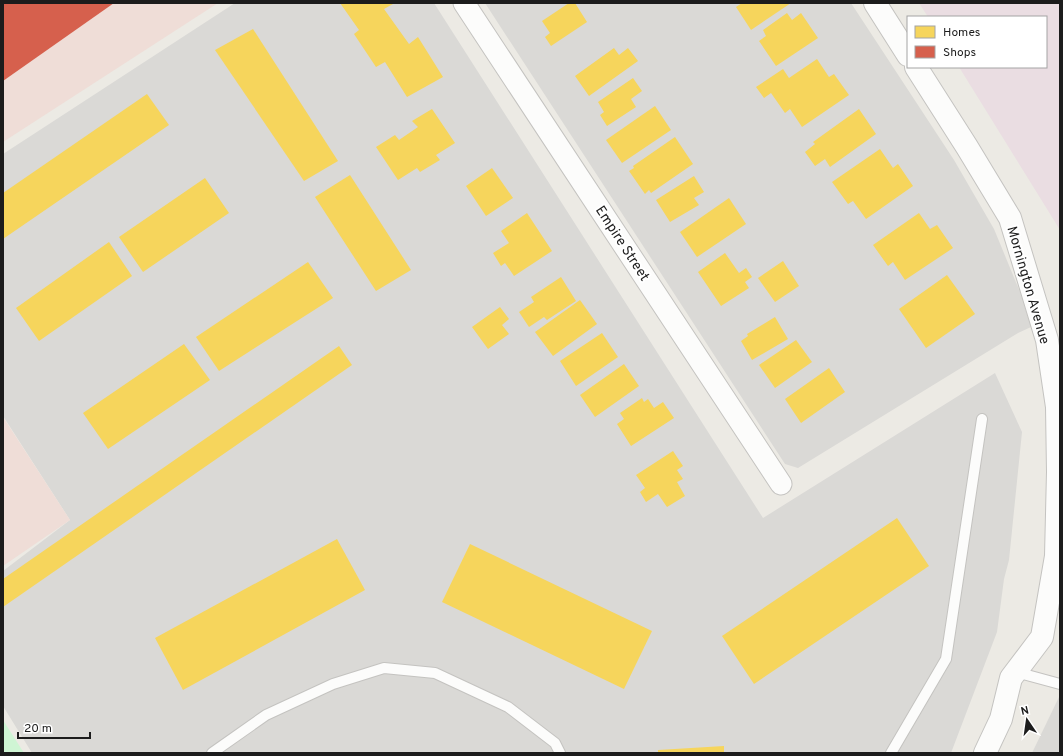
<svg xmlns="http://www.w3.org/2000/svg" width="1063" height="756" font-family="Overpass,sans-serif">
<style>
.residential{fill:#dad9d6}
.commercial{fill:#efddd7}
.industrial{fill:#eadde2}
.park{fill:#cff5d4}
.homes{fill:#f6d55c}
.shops{fill:#d6604d}
.lines{fill:none;stroke-linecap:round;stroke-linejoin:round}
.service-casing{stroke:#c4c3c0;stroke-width:12}
.minor-casing{stroke:#c4c3c0;stroke-width:23}
.tertiary-casing{stroke:#c4c3c0;stroke-width:24}
.service{stroke:#fcfcfb;stroke-width:10}
.minor{stroke:#fcfcfb;stroke-width:21}
.tertiary{stroke:#fcfcfb;stroke-width:22}
.labels{text-anchor:middle;stroke-width:4;stroke-linejoin:round;paint-order:stroke}
.street-label{font-size:14px;fill:#1c1c1c;stroke:#fff}
</style>
<rect width="100%" height="100%" fill="#eceae4"/>
<g class="residential">
<path d="M 235,3 L 434,3 L 763,518 L 995,373 L 1022,432 L 1009,560 L 1004,579 L 997,632 L 951,753 L 32,753 L 3,706 L 3,571 L 70,520 L 3,416 L 3,154 Z"/>
<path d="M 485,3 L 851,3 L 954,160 L 994,229 L 1020,292 L 1031,327 L 1018,333 L 798,468 L 785,464 Z"/>
<path d="M 1060,695 L 1060,753 L 1032,753 Z"/>
</g>
<g class="commercial">
<path d="M 3,3 L 218,3 L 3,142 Z"/>
<path d="M 3,417 L 70,520 L 3,566 Z"/>
</g>
<path class="industrial" d="M 919,3 L 1060,3 L 1060,230 L 959,67 L 1046,67 L 1046,17 L 928,17 Z"/>
<path class="park" d="M 3,720 L 24,753 L 3,753 Z"/>
<g class="homes">
<path d="M 340,3 L 392,3 L 393,4 L 384,9 L 409,44 L 418,37 L 443,77 L 407,97 L 385,62 L 376,67 L 354,34 L 359,30 Z"/>
<path d="M 569,3 L 575,3 L 587,22 L 551,46 L 545,37 L 550,33 L 542,21 Z"/>
<path d="M 742,3 L 791,3 L 751,30 L 736,7 Z"/>
<path d="M 787,13 L 792,20 L 801,13 L 818,38 L 776,66 L 759,41 L 766,36 L 763,30 Z"/>
<path d="M 253,29 L 338,161 L 304,181 L 215,50 Z"/>
<path d="M 614,48 L 619,55 L 628,48 L 638,61 L 589,96 L 575,76 Z"/>
<path d="M 817,59 L 829,77 L 834,74 L 849,95 L 802,127 L 790,109 L 785,113 L 771,93 L 764,98 L 756,87 L 783,69 L 789,78 Z"/>
<path d="M 633,78 L 642,91 L 631,99 L 636,107 L 607,126 L 600,115 L 604,112 L 598,102 Z"/>
<path d="M 147,94 L 169,125 L 3,239 L 3,193 Z"/>
<path d="M 655,106 L 671,130 L 622,163 L 606,140 Z"/>
<path d="M 432,109 L 455,143 L 436,155 L 440,160 L 420,172 L 417,168 L 398,180 L 376,147 L 395,135 L 399,140 L 418,127 L 412,121 Z"/>
<path d="M 859,109 L 876,134 L 830,167 L 825,159 L 815,166 L 805,152 L 815,144 L 813,142 Z"/>
<path d="M 675,137 L 693,164 L 651,193 L 649,190 L 645,194 L 629,171 L 634,168 L 633,166 Z"/>
<path d="M 880,149 L 893,168 L 898,164 L 913,186 L 866,219 L 853,201 L 848,204 L 832,182 Z"/>
<path d="M 492,168 L 513,198 L 486,216 L 466,186 Z"/>
<path d="M 350,175 L 411,270 L 376,291 L 315,197 Z"/>
<path d="M 694,176 L 704,192 L 694,198 L 699,205 L 670,222 L 656,200 Z"/>
<path d="M 205,178 L 229,213 L 143,272 L 119,237 Z"/>
<path d="M 729,198 L 746,224 L 697,257 L 680,232 Z"/>
<path d="M 527,213 L 552,251 L 514,276 L 505,263 L 501,266 L 493,253 L 509,243 L 501,231 Z"/>
<path d="M 919,213 L 930,229 L 937,225 L 953,248 L 905,280 L 893,262 L 888,266 L 873,245 Z"/>
<path d="M 109,242 L 132,276 L 39,341 L 16,308 Z"/>
<path d="M 725,253 L 739,273 L 746,268 L 752,277 L 745,282 L 749,288 L 721,306 L 698,272 Z"/>
<path d="M 783,261 L 799,286 L 775,302 L 758,278 Z"/>
<path d="M 308,262 L 333,298 L 219,371 L 196,337 Z"/>
<path d="M 947,275 L 975,314 L 926,348 L 899,309 Z"/>
<path d="M 561,277 L 576,301 L 547,320 L 544,317 L 529,327 L 519,312 L 534,302 L 531,297 Z"/>
<path d="M 580,300 L 597,324 L 553,356 L 535,332 Z"/>
<path d="M 500,307 L 509,319 L 502,325 L 509,334 L 488,349 L 472,327 Z"/>
<path d="M 775,317 L 788,339 L 752,360 L 741,341 L 748,336 L 747,334 Z"/>
<path d="M 602,333 L 618,357 L 576,386 L 560,361 Z"/>
<path d="M 796,340 L 812,362 L 775,388 L 759,365 Z"/>
<path d="M 184,344 L 210,380 L 108,449 L 83,413 Z"/>
<path d="M 339,346 L 352,365 L 3,607 L 3,579 Z"/>
<path d="M 624,364 L 639,386 L 595,417 L 580,395 Z"/>
<path d="M 829,368 L 845,392 L 801,423 L 785,399 Z"/>
<path d="M 642,398 L 644,402 L 648,399 L 654,408 L 663,402 L 674,418 L 631,446 L 617,424 L 624,419 L 620,413 Z"/>
<path d="M 673,451 L 683,466 L 677,470 L 683,479 L 677,482 L 685,496 L 667,507 L 658,494 L 646,502 L 640,492 L 645,488 L 636,475 Z"/>
<path d="M 897,518 L 929,566 L 754,684 L 722,636 Z"/>
<path d="M 337,539 L 365,590 L 183,690 L 155,638 Z"/>
<path d="M 470,544 L 652,631 L 624,689 L 442,602 Z"/>
<path d="M 724,746 L 724,753 L 658,753 L 658,750 Z"/>
</g>
<path class="shops" d="M 3,3 L 114,3 L 3,81 Z"/>
<g class="lines">
<g class="service-casing">
<g id="service">
<path d="M 1016,672 L 1060,684"/>
<path d="M 212,753 L 266,715 L 333,684 L 384,668 L 435,673 L 508,707 L 555,743 L 560,753"/>
<path d="M 891,753 L 946,659 L 982,419"/>
</g>
</g>
<g class="minor-casing">
<path id="minor" d="M 464,3 L 781,484"/>
</g>
<g class="tertiary-casing">
<g id="tertiary">
<path d="M 875,3 L 908,55"/>
<path d="M 916,67 L 967,147 L 1010,218 L 1047,340 L 1057,407 L 1058,472 L 1056,556 L 1042,637 L 1011,678 L 1001,719 L 985,753"/>
</g>
</g>
<use href="#service" class="service"/>
<use href="#minor" class="minor"/>
<use href="#tertiary" class="tertiary"/>
</g>
<g class="labels">
<g class="street-label">
<text transform="translate(623 243) rotate(57)" y="5">Empire Street</text>
<text transform="translate(1029 285) rotate(74)" y="5">Mornington Avenue</text>
</g>
</g>
<rect width="1063" height="756" fill="none" stroke="#1c1c1c" stroke-width="8"/>
<rect x="907" y="16" width="140" height="52" fill="#ffffff" stroke="#a4a4a4"/>
<rect x="915" y="26" width="20" height="12" fill="#f6d55c" stroke="#a4a4a4"/>
<text x="943" y="36" font-size="12" fill="#1c1c1c">Homes</text>
<rect x="915" y="46" width="20" height="12" fill="#d6604d" stroke="#a4a4a4"/>
<text x="943" y="56" font-size="12" fill="#1c1c1c">Shops</text>
<g transform="translate(1027 720) rotate(347)" stroke="#ffffff" stroke-width="3" paint-order="stroke">
<path d="M0-3L7 15L0 10L-7 15Z" fill="#1c1c1c"/>
<text y="-6" font-size="11" font-weight="bold" text-anchor="middle" fill="#1c1c1c">N</text>
</g>
<path d="M18 732v6h72v-6" fill="none" stroke="#1c1c1c" stroke-width="2"/>
<text x="24" y="732" font-size="12" fill="#1c1c1c" stroke="#ffffff" stroke-width="3" paint-order="stroke">20 m</text>
</svg>
